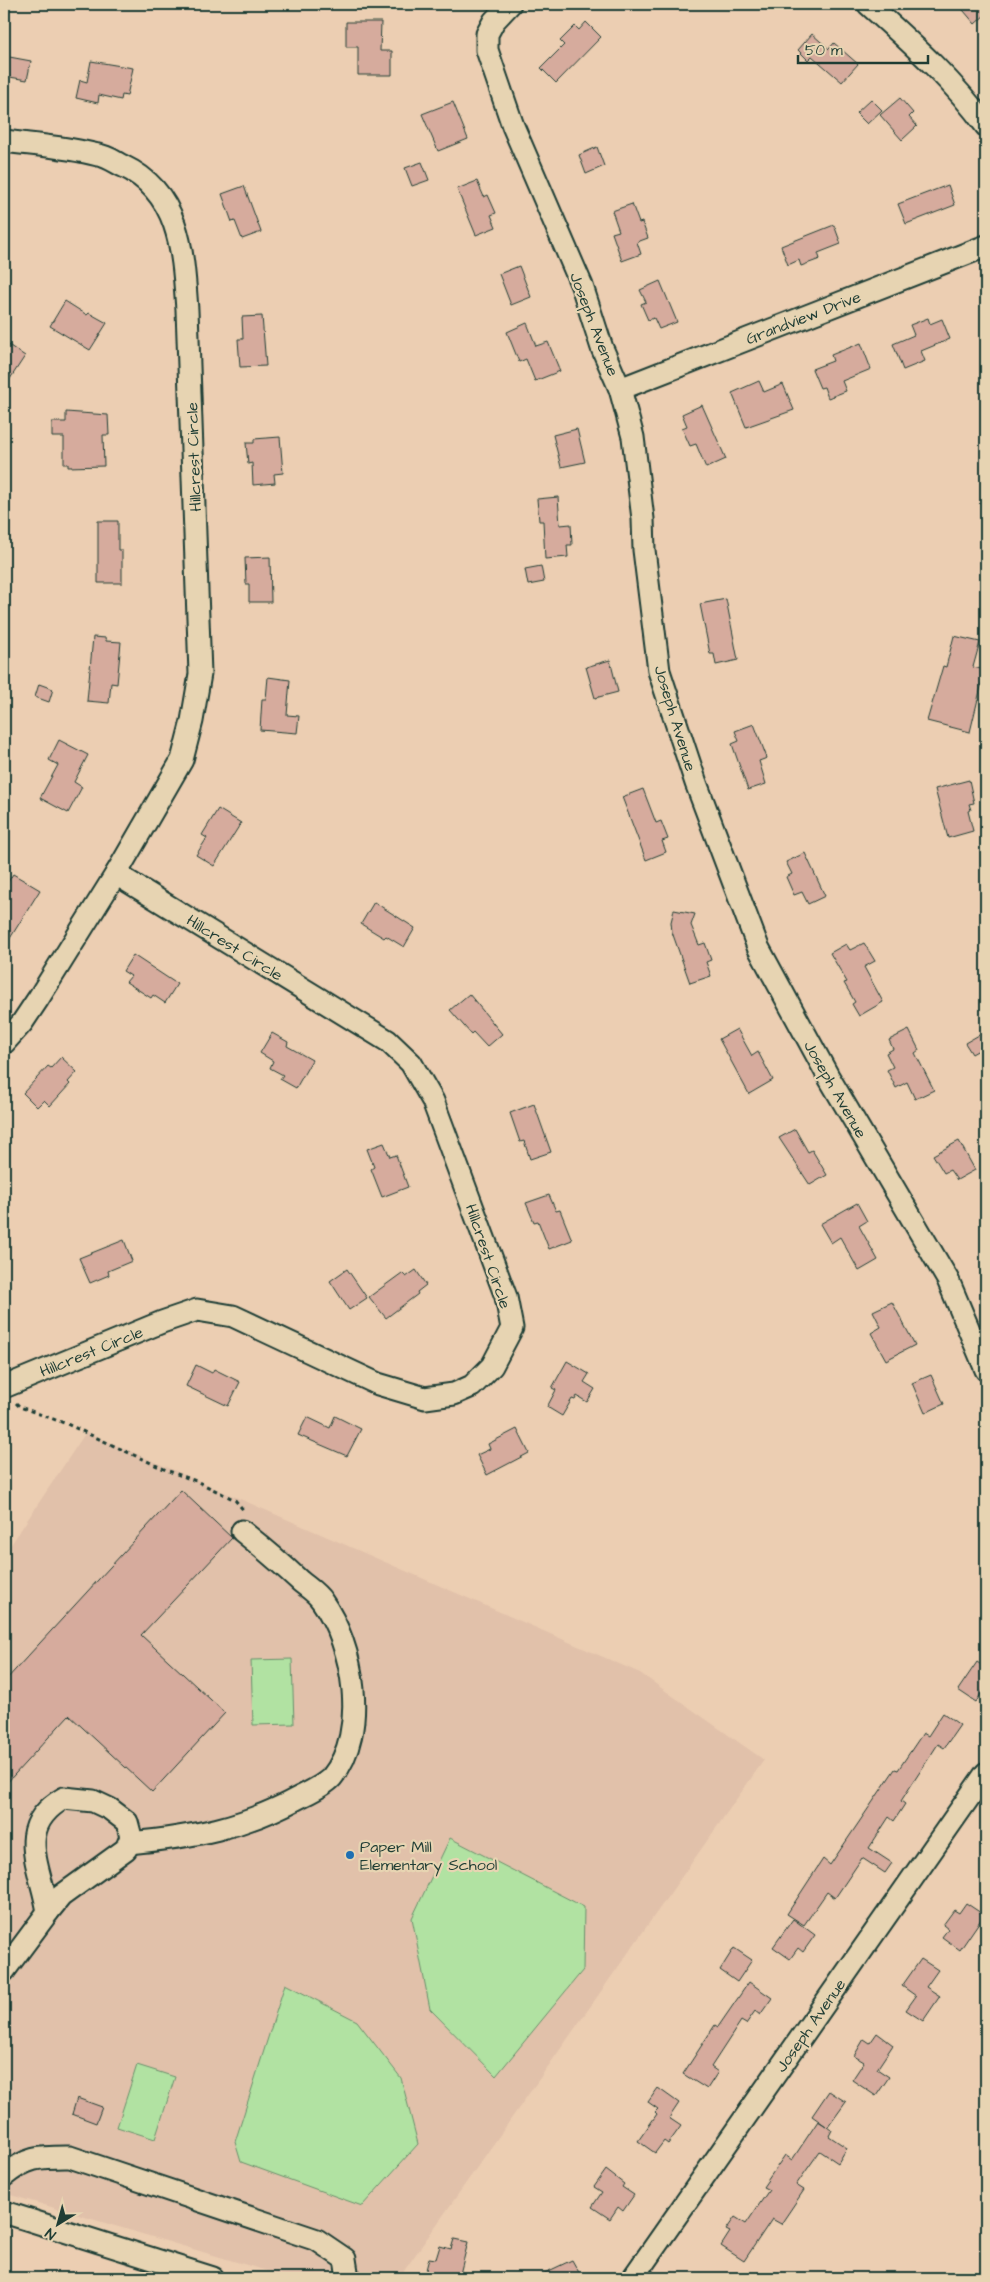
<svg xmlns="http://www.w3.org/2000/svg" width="990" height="2282" font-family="'Architects Daughter',sans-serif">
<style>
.built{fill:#e1c1aa}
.green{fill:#b1e2a2;stroke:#68906b}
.building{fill:#d6ab9d;stroke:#1f3d34}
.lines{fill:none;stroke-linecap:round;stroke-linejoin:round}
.minor-casing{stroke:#1f3d34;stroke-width:25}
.path{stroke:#1f3d34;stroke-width:3;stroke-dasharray:4 4;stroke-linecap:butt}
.minor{stroke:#e7d4b2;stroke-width:21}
.poi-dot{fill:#1f6fb2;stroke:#e7d4b2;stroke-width:2}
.labels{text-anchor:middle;stroke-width:4.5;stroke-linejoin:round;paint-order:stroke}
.street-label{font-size:16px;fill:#1f3d34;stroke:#e7d4b2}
.poi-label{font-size:16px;fill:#1f3d34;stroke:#e7d4b2;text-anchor:start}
</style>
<rect width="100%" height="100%" fill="#ecceb2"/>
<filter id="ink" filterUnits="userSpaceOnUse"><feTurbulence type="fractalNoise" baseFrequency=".02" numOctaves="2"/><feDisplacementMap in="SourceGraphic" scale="10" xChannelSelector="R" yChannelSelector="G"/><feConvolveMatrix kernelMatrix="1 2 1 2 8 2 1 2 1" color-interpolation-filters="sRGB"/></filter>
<g filter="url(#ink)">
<path class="built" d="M 86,1432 L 640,1673 L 764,1760 L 399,2278 L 291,2278 L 4,2193 L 4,1555 Z"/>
<g class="green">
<path d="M 292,1659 L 294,1724 L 253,1725 L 251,1660 Z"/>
<path d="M 450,1838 L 584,1907 L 583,1970 L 496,2076 L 430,2009 L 412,1918 Z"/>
<path d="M 285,1984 L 357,2021 L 401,2078 L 418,2144 L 362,2206 L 241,2162 L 235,2142 Z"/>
<path d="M 137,2065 L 175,2077 L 155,2139 L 117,2127 Z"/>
</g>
<g class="building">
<path d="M 958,4 L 986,4 L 986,14 L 975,24 Z"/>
<path d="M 346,22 L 381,22 L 380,51 L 392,51 L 392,75 L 358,75 L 358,47 L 346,47 Z"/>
<path d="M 586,22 L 601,37 L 556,83 L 541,68 L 564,45 L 560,41 L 575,26 L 579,30 Z"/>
<path d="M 812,34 L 829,49 L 834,43 L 858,64 L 842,82 L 812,56 L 808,60 L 798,50 Z"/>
<path d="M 4,56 L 31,61 L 27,80 L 4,76 Z"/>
<path d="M 91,61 L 133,68 L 127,96 L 122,95 L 121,100 L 99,95 L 98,103 L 76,98 L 80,80 L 87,82 Z"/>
<path d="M 900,98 L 913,113 L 909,117 L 917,126 L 902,140 L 880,115 Z"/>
<path d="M 871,99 L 882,110 L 867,124 L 856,113 Z"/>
<path d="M 453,102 L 468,139 L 438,151 L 422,114 Z"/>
<path d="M 597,147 L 604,166 L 586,174 L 579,155 Z"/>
<path d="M 422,162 L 429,180 L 412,186 L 405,168 Z"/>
<path d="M 477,181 L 484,197 L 488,195 L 496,213 L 491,215 L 496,227 L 476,235 L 457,189 Z"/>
<path d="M 948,185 L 955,205 L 906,224 L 898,204 Z"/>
<path d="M 244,186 L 261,232 L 242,239 L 235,221 L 232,222 L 222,194 Z"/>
<path d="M 632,204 L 639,223 L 642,222 L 648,238 L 637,242 L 641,254 L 622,261 L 612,233 L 619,231 L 612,211 Z"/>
<path d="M 834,225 L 841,244 L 818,253 L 820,259 L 801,266 L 799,260 L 788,265 L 781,246 Z"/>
<path d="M 519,266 L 531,297 L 511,305 L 499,274 Z"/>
<path d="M 660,281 L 677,322 L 659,329 L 654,318 L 648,320 L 641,304 L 646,302 L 640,290 Z"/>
<path d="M 65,301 L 87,315 L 89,313 L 107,323 L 90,350 L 50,326 Z"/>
<path d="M 262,316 L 266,366 L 240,367 L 238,339 L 243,339 L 242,317 Z"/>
<path d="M 928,318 L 930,324 L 942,319 L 950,339 L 921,351 L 925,361 L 903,370 L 893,344 L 914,335 L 910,325 Z"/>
<path d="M 527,323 L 536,346 L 548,342 L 560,371 L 535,381 L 526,359 L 519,362 L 507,332 Z"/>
<path d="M 4,342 L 25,356 L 4,388 Z"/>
<path d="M 861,343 L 871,369 L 842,381 L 846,391 L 828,398 L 824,387 L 820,388 L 812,369 L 833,361 L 831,355 Z"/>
<path d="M 759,381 L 764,392 L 783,384 L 794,410 L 746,427 L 732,393 Z"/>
<path d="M 702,405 L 726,459 L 706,468 L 696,444 L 690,446 L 682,428 L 687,426 L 682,414 Z"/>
<path d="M 66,412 L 108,415 L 109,435 L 103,435 L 104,466 L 68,467 L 68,464 L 64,464 L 64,437 L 52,437 L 52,422 L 66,422 Z"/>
<path d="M 577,429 L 585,462 L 561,467 L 553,435 Z"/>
<path d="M 280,437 L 283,473 L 274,474 L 275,483 L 253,485 L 252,463 L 248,464 L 246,443 L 254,443 L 254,439 Z"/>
<path d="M 558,497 L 560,525 L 571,524 L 572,545 L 567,545 L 568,557 L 545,559 L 543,521 L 539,521 L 537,499 Z"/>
<path d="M 98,521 L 118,521 L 118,550 L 122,550 L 122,583 L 98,583 Z"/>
<path d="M 270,557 L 271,602 L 249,602 L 249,584 L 246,584 L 245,558 Z"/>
<path d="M 541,566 L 544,582 L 528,585 L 525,569 Z"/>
<path d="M 726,599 L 738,660 L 716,665 L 714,654 L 710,654 L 700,604 Z"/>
<path d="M 954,636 L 980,642 L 973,667 L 985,670 L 970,732 L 927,721 L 943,666 L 946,667 Z"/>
<path d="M 93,637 L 106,638 L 106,641 L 121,642 L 117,684 L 111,683 L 109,703 L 87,701 Z"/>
<path d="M 610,660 L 618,692 L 595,698 L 586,667 Z"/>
<path d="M 268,677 L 290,680 L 287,715 L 299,716 L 297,733 L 260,730 L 262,699 L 266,699 Z"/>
<path d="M 39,684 L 53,689 L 49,702 L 35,697 Z"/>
<path d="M 754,724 L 767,758 L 759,761 L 766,784 L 748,790 L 732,744 L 739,741 L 735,731 Z"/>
<path d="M 59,740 L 88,755 L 74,782 L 82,787 L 68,813 L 40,798 L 58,765 L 49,760 Z"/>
<path d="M 969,780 L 974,803 L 969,804 L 971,810 L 968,811 L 973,831 L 948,838 L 935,789 Z"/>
<path d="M 643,789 L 656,823 L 661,821 L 668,839 L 662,841 L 666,852 L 646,860 L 622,797 Z"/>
<path d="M 218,809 L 241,823 L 214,866 L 196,855 L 207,838 L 202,835 Z"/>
<path d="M 805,853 L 825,896 L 808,904 L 802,892 L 794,895 L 786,877 L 792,874 L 786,862 Z"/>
<path d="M 13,874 L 40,890 L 4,948 L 4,888 Z"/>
<path d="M 374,902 L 415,928 L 404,947 L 386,936 L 384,938 L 361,924 Z"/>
<path d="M 674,910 L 695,914 L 691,925 L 699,945 L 705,943 L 711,960 L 706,962 L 711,976 L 690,983 L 672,932 L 671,922 Z"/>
<path d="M 864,943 L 875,961 L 864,967 L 883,1002 L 859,1016 L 852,1004 L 855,1002 L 844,983 L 847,982 L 830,953 L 846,944 L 850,950 Z"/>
<path d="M 133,955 L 177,984 L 165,1003 L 153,995 L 151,998 L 126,982 L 131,976 L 123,971 Z"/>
<path d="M 469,994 L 502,1034 L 487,1047 L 473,1032 L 471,1034 L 450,1010 Z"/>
<path d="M 737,1029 L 752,1056 L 758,1052 L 773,1080 L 749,1094 L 719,1039 Z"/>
<path d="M 909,1030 L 919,1050 L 915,1053 L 934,1090 L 915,1099 L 907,1082 L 896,1088 L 887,1070 L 893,1067 L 886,1053 L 893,1049 L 889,1040 Z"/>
<path d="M 272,1033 L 288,1042 L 287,1046 L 312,1060 L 296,1088 L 280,1079 L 283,1075 L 270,1068 L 273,1061 L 260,1053 Z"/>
<path d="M 979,1035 L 986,1046 L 972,1054 L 965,1043 Z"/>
<path d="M 61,1057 L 77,1072 L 68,1082 L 70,1084 L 50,1106 L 44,1100 L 37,1107 L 23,1093 L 48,1066 L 51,1068 Z"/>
<path d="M 534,1104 L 551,1152 L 530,1159 L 524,1141 L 520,1142 L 510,1113 Z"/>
<path d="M 795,1129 L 808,1152 L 812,1150 L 827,1175 L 810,1185 L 779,1138 Z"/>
<path d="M 959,1141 L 975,1170 L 957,1180 L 950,1170 L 944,1173 L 933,1155 Z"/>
<path d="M 384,1143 L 390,1157 L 396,1155 L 408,1187 L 382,1197 L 371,1169 L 374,1167 L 367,1149 Z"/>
<path d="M 549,1195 L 556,1211 L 560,1210 L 572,1240 L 549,1249 L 538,1221 L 534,1222 L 526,1203 Z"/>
<path d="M 857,1203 L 867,1221 L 859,1226 L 878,1260 L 859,1271 L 840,1237 L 831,1243 L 820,1224 Z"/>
<path d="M 124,1240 L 132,1261 L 108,1271 L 109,1275 L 90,1283 L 79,1258 Z"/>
<path d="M 347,1269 L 367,1298 L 349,1310 L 330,1281 Z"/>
<path d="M 416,1270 L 426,1285 L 417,1292 L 418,1294 L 386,1318 L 369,1297 L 402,1273 L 406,1277 Z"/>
<path d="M 892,1302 L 915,1345 L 886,1360 L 871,1333 L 881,1327 L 873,1311 Z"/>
<path d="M 567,1361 L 589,1374 L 584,1382 L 595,1389 L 587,1402 L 577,1396 L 575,1400 L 572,1399 L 562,1416 L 547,1407 L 556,1390 L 552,1388 Z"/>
<path d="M 196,1365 L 212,1373 L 214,1369 L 240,1382 L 228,1406 L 186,1386 Z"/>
<path d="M 931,1375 L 944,1404 L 925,1413 L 912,1383 Z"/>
<path d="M 335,1416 L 361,1429 L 347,1456 L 298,1435 L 307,1417 L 330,1428 Z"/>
<path d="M 517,1429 L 529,1453 L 487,1475 L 477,1455 L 490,1449 L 488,1444 Z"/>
<path d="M 181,1490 L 232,1538 L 141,1635 L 225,1713 L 152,1792 L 69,1715 L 4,1786 L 4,1682 Z"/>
<path d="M 977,1662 L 986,1668 L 986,1686 L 976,1702 L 958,1690 Z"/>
<path d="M 943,1713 L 960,1725 L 944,1748 L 938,1744 L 901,1801 L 905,1804 L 894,1821 L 889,1817 L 869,1848 L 892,1863 L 885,1873 L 862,1858 L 835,1898 L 827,1892 L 804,1925 L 787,1914 L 823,1859 L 830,1865 L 895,1769 L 898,1770 L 923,1733 L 928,1736 Z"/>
<path d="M 966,1903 L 984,1915 L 960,1950 L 942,1937 L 948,1929 L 943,1925 L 954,1910 L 959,1913 Z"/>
<path d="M 793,1919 L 815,1935 L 803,1952 L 798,1948 L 790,1959 L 773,1947 Z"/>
<path d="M 734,1948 L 752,1960 L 737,1982 L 720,1970 Z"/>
<path d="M 921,1959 L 938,1970 L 926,1987 L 940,1996 L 923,2021 L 906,2010 L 916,1996 L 902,1986 Z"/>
<path d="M 749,1982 L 772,1998 L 760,2015 L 755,2011 L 746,2024 L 741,2021 L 711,2067 L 718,2072 L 707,2089 L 683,2074 L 715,2025 L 718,2027 Z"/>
<path d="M 877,2033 L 893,2045 L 877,2069 L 889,2077 L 876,2096 L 852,2080 L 864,2062 L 854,2056 L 864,2039 L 870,2043 Z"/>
<path d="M 658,2088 L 679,2103 L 669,2118 L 681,2126 L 668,2144 L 664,2141 L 655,2153 L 638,2141 L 657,2114 L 655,2112 L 658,2109 L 648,2102 Z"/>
<path d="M 829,2091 L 846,2102 L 828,2127 L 832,2130 L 829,2136 L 847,2148 L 838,2163 L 820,2151 L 796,2185 L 804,2190 L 781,2224 L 772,2219 L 744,2261 L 721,2246 L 730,2232 L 726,2230 L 735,2217 L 746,2224 L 769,2190 L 763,2187 L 785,2155 L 792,2160 L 818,2121 L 826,2126 L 812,2116 Z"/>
<path d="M 77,2098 L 102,2107 L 96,2123 L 72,2114 Z"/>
<path d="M 606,2170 L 624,2184 L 622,2187 L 634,2195 L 623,2211 L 618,2207 L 610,2219 L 592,2207 L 602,2192 L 594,2187 Z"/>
<path d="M 454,2239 L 468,2242 L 459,2278 L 424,2278 L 429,2258 L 436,2259 L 440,2246 L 451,2249 Z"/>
<path d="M 572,2260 L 582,2278 L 534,2278 Z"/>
</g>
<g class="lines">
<g class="minor-casing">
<g id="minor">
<path d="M 510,4 L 494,21 L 487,34 L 487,50 L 513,126 L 582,286 L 602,348 L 620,389 L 633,437 L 643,519 L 644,550 L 659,671 L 696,783 L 758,947 L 828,1076 L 948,1280 L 986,1370"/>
<path d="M 868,4 C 910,42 953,80 986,126"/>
<path d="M 4,141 C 35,145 68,147 98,155 C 107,156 115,162 123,166 C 181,193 183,254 187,310 L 200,674 L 192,721 L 182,760 L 116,874 L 38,999 L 22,1023 L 4,1043"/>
<path d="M 620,389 L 986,246"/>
<path d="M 4,1387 L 162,1322 L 197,1310 L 233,1316 L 378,1384 L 425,1398 L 454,1394 L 472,1386 L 492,1366 L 512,1328 L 506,1297 L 433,1101 L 411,1063 L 388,1041 L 116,874"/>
<path d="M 64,1798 L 93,1801 L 110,1809 L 127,1822 L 131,1837 L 126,1849 L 61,1896 L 48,1912 C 41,1867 13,1827 64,1798 Z"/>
<path d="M 129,1843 C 193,1837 243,1828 300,1797 C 310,1792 325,1785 332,1777 C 369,1731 354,1646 322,1601 C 317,1593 307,1587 300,1581 C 281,1563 262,1547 242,1531"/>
<path d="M 4,1971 L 48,1912"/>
<path d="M 4,2176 C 28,2156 40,2157 70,2157 L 317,2240 L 345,2259 L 348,2278"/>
<path d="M 4,2212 L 213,2278"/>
<path d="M 633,2278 L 986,1773"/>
</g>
</g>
<path class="path" d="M 16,1403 L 20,1407 L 67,1424 L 166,1470 L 196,1481 L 235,1500 L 245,1512"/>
<use href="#minor" class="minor"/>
</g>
</g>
<circle class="poi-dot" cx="350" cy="1855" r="5"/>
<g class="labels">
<g class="street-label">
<text transform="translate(803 317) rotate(-21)" y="6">Grandview Drive</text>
<text transform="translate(595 324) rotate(69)" y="6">Joseph Avenue</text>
<text transform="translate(193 457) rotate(-92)" y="6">Hillcrest Circle</text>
<text transform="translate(676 718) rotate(73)" y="6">Joseph Avenue</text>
<text transform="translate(235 947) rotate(32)" y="6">Hillcrest Circle</text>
<text transform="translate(836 1089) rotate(60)" y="6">Joseph Avenue</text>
<text transform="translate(489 1256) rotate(71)" y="6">Hillcrest Circle</text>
<text transform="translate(91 1351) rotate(-22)" y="6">Hillcrest Circle</text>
<text transform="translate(810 2025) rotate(-55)" y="6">Joseph Avenue</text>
</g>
<g class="poi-label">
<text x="360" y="1852">Paper Mill<tspan x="360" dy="18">Elementary School</tspan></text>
</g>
</g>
<rect width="990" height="2282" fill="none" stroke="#e7d4b2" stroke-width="20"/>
<rect x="10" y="10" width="970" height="2262" fill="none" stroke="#1f3d34" stroke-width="2" filter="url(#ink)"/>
<g transform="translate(58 2224) rotate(217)" stroke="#e7d4b2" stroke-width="4" paint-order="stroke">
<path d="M0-4L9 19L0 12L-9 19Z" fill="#1f3d34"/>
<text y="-8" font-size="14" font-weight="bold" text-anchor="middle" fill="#1f3d34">N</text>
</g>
<path d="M798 55v8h130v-8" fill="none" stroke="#1f3d34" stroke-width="2.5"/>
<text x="805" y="55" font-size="15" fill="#1f3d34" stroke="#e7d4b2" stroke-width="4" paint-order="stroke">50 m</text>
</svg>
